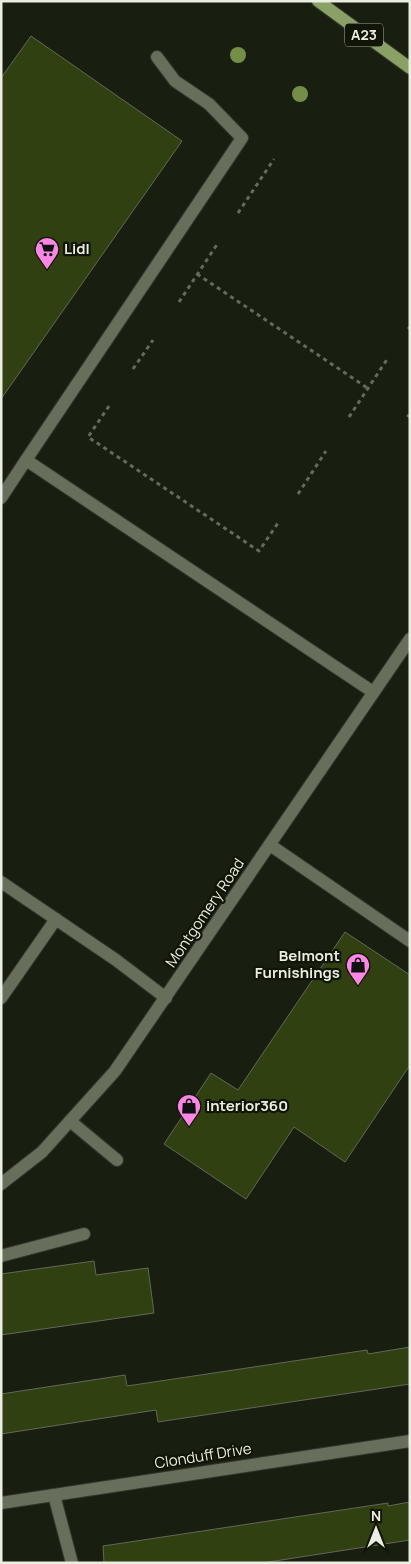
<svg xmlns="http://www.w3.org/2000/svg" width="411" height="1564" font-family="Manrope,sans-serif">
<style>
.building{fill:#314011;stroke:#626857}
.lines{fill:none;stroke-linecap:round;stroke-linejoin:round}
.service-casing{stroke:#33362e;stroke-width:14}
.minor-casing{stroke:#33362e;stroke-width:14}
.tertiary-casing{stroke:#33362e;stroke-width:14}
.primary-casing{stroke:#33362e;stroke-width:14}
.path{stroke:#656a5d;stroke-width:3;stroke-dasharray:4 4;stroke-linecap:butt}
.service{stroke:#676e5c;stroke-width:12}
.minor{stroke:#676e5c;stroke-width:12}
.tertiary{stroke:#676e5c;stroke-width:12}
.primary{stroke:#8ba064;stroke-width:12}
.tree{fill:#758e47}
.labels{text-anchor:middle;stroke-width:4.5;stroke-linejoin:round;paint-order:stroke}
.shield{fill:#101507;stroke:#a8aca0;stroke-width:1}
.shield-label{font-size:14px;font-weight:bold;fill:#e9ede2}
.poi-label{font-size:15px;font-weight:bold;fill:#e9ede2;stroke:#101507;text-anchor:start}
.street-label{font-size:15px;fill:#e9ede2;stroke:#101507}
</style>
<rect width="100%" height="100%" fill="#191f10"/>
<g class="building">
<path d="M 31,36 L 182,141 L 1,399 L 1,78 Z"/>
<path d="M 345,932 L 410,975 L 410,1065 L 345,1162 L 294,1127 L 246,1199 L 164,1144 L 211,1073 L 238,1090 Z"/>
<path d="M 94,1261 L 96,1275 L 148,1268 L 154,1313 L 1,1335 L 1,1274 Z"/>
<path d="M 410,1347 L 410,1384 L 158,1422 L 156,1410 L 1,1434 L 1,1394 L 125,1375 L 127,1386 L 367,1350 L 368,1354 Z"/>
<path d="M 410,1502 L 410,1540 L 262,1563 L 104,1563 L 103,1546 L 388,1503 L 388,1506 Z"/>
</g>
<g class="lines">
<g class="service-casing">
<g id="service">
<path d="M 157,57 L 175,81 L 209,104 L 242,138 L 26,460 L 373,692"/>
<path d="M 1,498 L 26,460"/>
<path d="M 270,845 L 410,941"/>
<path d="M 1,882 L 116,960 L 166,998"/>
<path d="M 1,998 L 56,919"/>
<path d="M 70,1121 L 117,1160"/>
<path d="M 1,1256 L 84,1234"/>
</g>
</g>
<g class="minor-casing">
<g id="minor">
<path d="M 54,1495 L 72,1563"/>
<path d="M 1,1503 L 410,1441"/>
</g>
</g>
<g class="tertiary-casing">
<path id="tertiary" d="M 1,1184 L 42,1152 L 115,1071 L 410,639"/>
</g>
<g class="primary-casing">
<path id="primary" d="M 318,1 L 410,68"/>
</g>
<g class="path">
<path d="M 238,213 L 274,159"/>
<path d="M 197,274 L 369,389"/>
<path d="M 179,302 L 218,243"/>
<path d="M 408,329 L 410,327"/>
<path d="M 133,369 L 153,340"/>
<path d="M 109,406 L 88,437 L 259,551 L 278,523"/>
<path d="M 407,415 L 410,417"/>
<path d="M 349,417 L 388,358"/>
<path d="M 298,494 L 326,451"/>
</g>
<use href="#service" class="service"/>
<use href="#minor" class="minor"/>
<use href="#tertiary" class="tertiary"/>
<use href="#primary" class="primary"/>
</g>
<g class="tree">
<circle cx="238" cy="55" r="8"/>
<circle cx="300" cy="94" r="8"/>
</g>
<defs>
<g id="supermarket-pin" transform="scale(1.25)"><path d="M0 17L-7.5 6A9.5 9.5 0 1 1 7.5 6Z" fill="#fb87e5" stroke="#101507"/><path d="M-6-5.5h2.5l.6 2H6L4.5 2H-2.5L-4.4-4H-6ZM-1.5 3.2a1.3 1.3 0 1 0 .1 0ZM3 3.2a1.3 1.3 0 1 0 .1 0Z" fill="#111"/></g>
<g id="shop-pin" transform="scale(1.25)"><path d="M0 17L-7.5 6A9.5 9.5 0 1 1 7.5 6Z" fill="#fb87e5" stroke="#101507"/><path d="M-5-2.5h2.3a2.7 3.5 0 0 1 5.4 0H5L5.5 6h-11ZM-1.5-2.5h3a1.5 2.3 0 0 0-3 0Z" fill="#111"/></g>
</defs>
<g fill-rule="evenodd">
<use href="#supermarket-pin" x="47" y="249"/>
<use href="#shop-pin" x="358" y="965"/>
<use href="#shop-pin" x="189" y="1106"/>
</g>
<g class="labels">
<rect class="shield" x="345" y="23.5" width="38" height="23" rx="4"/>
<g class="shield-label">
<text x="364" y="40">A23</text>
</g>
<g class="poi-label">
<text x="64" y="254">Lidl</text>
<text x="340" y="961" text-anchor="end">Belmont<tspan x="340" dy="17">Furnishings</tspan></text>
<text x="206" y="1111">interior360</text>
</g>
<g class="street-label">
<text transform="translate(205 913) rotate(-56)" y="5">Montgomery Road</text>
<text transform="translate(203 1456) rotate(-9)" y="5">Clonduff Drive</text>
</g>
</g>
<rect width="411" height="1564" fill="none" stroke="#e9ede2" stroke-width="5"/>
<g transform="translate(376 1529)" stroke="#101507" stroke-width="4" paint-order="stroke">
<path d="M0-4L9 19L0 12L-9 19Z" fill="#e9ede2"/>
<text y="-8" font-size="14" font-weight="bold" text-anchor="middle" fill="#e9ede2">N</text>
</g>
</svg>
